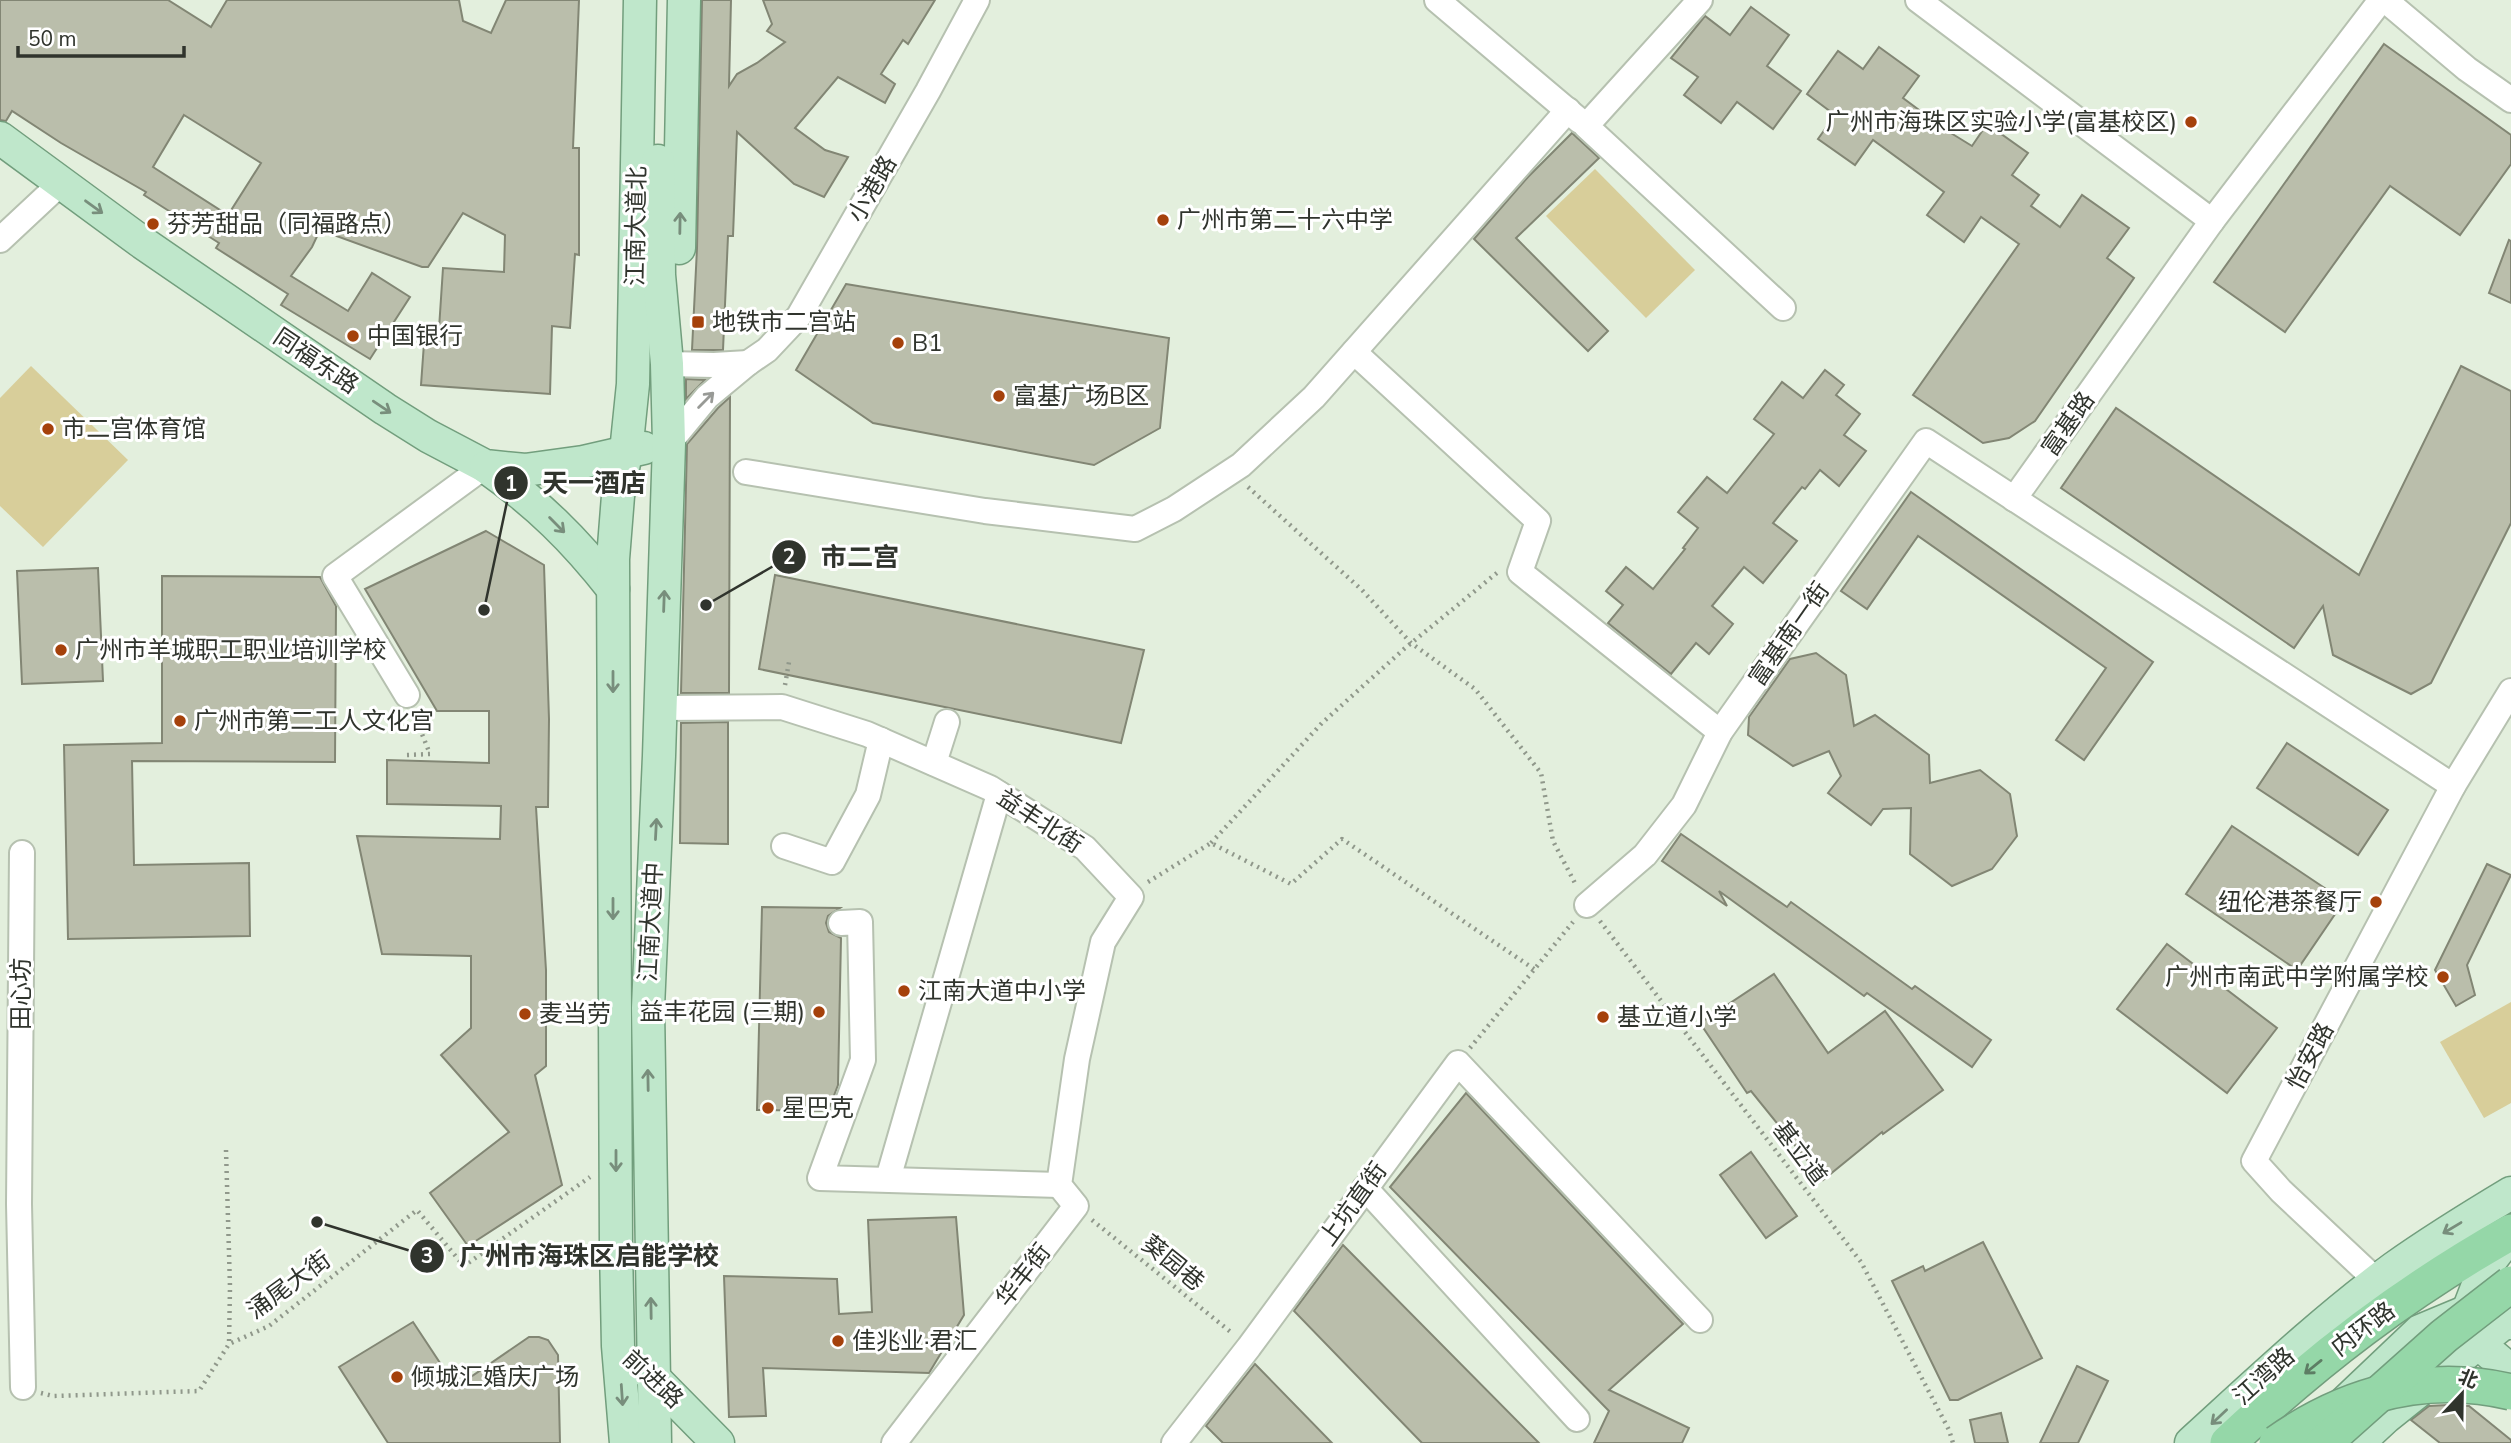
<svg xmlns="http://www.w3.org/2000/svg" width="2511" height="1443" font-family="'Nunito Sans','Noto Sans SC',sans-serif">
<style>
.green{fill:#d8ce9a}
.building{fill:#babeab;stroke:#828674;stroke-width:2;fill-rule:evenodd}
.lines{fill:none;stroke-linecap:round;stroke-linejoin:round}
.minor-casing{stroke:#b6c1b0;stroke-width:28}
.major-casing{stroke:#729e7d;stroke-width:35}
.highway-casing{stroke:#729e7d;stroke-width:38}
.path{stroke:#90988b;stroke-width:4.5;stroke-dasharray:2 5;stroke-linecap:butt}
.minor{stroke:#fff;stroke-width:24}
.major{stroke:#bfe7cb;stroke-width:32}
.highway{stroke:#95d7a8;stroke-width:35}
.highway-bridge-casing{stroke:#729e7d;stroke-width:38;stroke-linecap:butt}
.highway-bridge{stroke:#95d7a8;stroke-width:35}
.oneway{stroke:#788e7c}
.oneway2{stroke:#989a96}
.oneway3{stroke:#5d7d64}
.poi-dot{fill:#a5410b;stroke:#fff;stroke-width:2.5}
.labels{text-anchor:middle;stroke-width:6;stroke-linejoin:round;paint-order:stroke}
.poi-label{font-size:24px;fill:#30342d;stroke:#fff;text-anchor:start}
.street-label{font-size:24px;fill:#30342d;stroke:#fff}
.leader{fill:none;stroke:#30342d;stroke-width:2.5}
.callout-dot{fill:#30342d;stroke:#fff;stroke-width:2.5}
.mark-label{font-size:21px;text-anchor:middle;font-weight:bold;fill:#fff}
.callout-label{font-size:26px;text-anchor:middle;font-weight:bold;fill:#30342d;stroke:#fff;stroke-width:6;stroke-linejoin:round;paint-order:stroke}
</style>
<rect width="100%" height="100%" fill="#e3efdd"/>
<g class="green">
<path d="M 1595,169 L 1695,270 L 1646,318 L 1546,216 Z"/>
<path d="M 31,366 L 128,460 L 43,547 L 0,506 L 0,398 Z"/>
<path d="M 2511,1002 L 2511,1103 L 2484,1118 L 2440,1042 Z"/>
</g>
<g class="building">
<path d="M 0,0 L 168,0 L 211,27 L 227,0 L 459,0 L 463,21 L 491,33 L 506,0 L 579,0 L 573,148 L 579,148 L 579,255 L 575,254 L 570,328 L 552,326 L 550,394 L 421,385 L 424,343 L 438,344 L 443,268 L 504,272 L 505,235 L 463,213 L 428,267 L 422,267 L 320,230 L 312,247 L 291,276 L 348,311 L 372,273 L 410,297 L 370,359 L 281,305 L 288,294 L 216,248 L 219,243 L 144,195 L 146,192 L 61,143 L 12,111 L 6,121 L 0,120 ZM 184,115 L 261,163 L 228,215 L 153,167 Z"/>
<path d="M 702,0 L 731,0 L 729,86 L 737,74 L 757,63 L 785,42 L 767,31 L 772,24 L 763,0 L 935,0 L 908,44 L 903,40 L 881,74 L 895,84 L 885,103 L 838,77 L 795,128 L 825,150 L 848,157 L 824,197 L 794,184 L 737,132 L 733,236 L 728,236 L 723,350 L 692,350 L 697,248 Z"/>
<path d="M 1751,7 L 1789,35 L 1767,66 L 1801,91 L 1773,129 L 1737,102 L 1721,123 L 1684,95 L 1698,77 L 1671,58 L 1705,16 L 1730,35 Z"/>
<path d="M 2384,44 L 2511,135 L 2511,164 L 2460,235 L 2390,186 L 2285,332 L 2214,282 Z"/>
<path d="M 1879,47 L 1919,76 L 1903,98 L 1946,130 L 1972,146 L 1987,124 L 2028,153 L 2012,175 L 2039,195 L 2031,206 L 2060,227 L 2082,195 L 2129,228 L 2107,258 L 2134,278 L 2035,421 L 2009,438 L 1983,443 L 1913,395 L 2019,244 L 1981,217 L 1964,242 L 1927,215 L 1944,192 L 1873,140 L 1855,165 L 1818,139 L 1835,115 L 1807,94 L 1838,51 L 1863,69 Z"/>
<path d="M 1572,133 L 1599,158 L 1516,238 L 1608,331 L 1588,351 L 1474,239 L 1528,177 Z"/>
<path d="M 2509,240 L 2511,241 L 2511,303 L 2489,293 Z"/>
<path d="M 846,284 L 1169,338 L 1160,428 L 1094,465 L 873,423 L 796,370 Z"/>
<path d="M 2461,366 L 2511,391 L 2511,523 L 2431,683 L 2411,694 L 2333,655 L 2323,606 L 2294,648 L 2061,488 L 2116,408 L 2359,575 Z"/>
<path d="M 1825,370 L 1844,385 L 1836,395 L 1860,414 L 1844,435 L 1866,451 L 1839,486 L 1820,470 L 1805,489 L 1802,487 L 1773,523 L 1797,541 L 1763,583 L 1744,567 L 1712,606 L 1733,624 L 1709,654 L 1696,643 L 1671,674 L 1608,623 L 1623,605 L 1606,591 L 1626,567 L 1653,589 L 1685,549 L 1683,548 L 1698,528 L 1678,512 L 1707,477 L 1727,493 L 1751,463 L 1774,434 L 1754,419 L 1782,382 L 1803,398 Z"/>
<path d="M 686,379 L 705,380 L 686,399 Z"/>
<path d="M 730,397 L 729,693 L 681,693 L 687,444 L 718,408 Z"/>
<path d="M 1911,492 L 2153,662 L 2084,760 L 2056,740 L 2106,668 L 1918,536 L 1867,609 L 1841,591 Z"/>
<path d="M 486,531 L 544,565 L 549,719 L 548,807 L 536,807 L 546,970 L 546,1066 L 535,1075 L 562,1185 L 468,1246 L 430,1193 L 509,1132 L 441,1055 L 471,1028 L 471,956 L 382,954 L 357,836 L 500,839 L 501,806 L 387,804 L 387,760 L 489,763 L 489,711 L 437,711 L 365,589 Z"/>
<path d="M 98,568 L 103,681 L 22,684 L 17,571 Z"/>
<path d="M 775,575 L 1144,650 L 1121,743 L 759,669 Z"/>
<path d="M 162,576 L 320,577 L 336,606 L 335,762 L 132,761 L 134,865 L 249,863 L 250,936 L 68,939 L 64,745 L 162,743 Z"/>
<path d="M 1816,653 L 1846,675 L 1854,726 L 1875,715 L 1929,755 L 1930,783 L 1980,770 L 2010,794 L 2017,836 L 1992,869 L 1952,886 L 1910,854 L 1911,808 L 1883,809 L 1871,825 L 1828,793 L 1841,776 L 1829,751 L 1793,766 L 1748,735 L 1749,717 L 1790,659 Z"/>
<path d="M 728,722 L 728,844 L 680,843 L 681,723 Z"/>
<path d="M 2287,743 L 2388,810 L 2358,855 L 2257,788 Z"/>
<path d="M 2232,826 L 2344,901 L 2297,970 L 2186,894 Z"/>
<path d="M 1681,834 L 1787,907 L 1791,902 L 1912,989 L 1915,986 L 1991,1040 L 1972,1067 L 1867,993 L 1864,996 L 1719,891 L 1727,906 L 1662,861 Z"/>
<path d="M 2487,864 L 2511,875 L 2467,965 L 2475,995 L 2456,1006 L 2435,970 Z"/>
<path d="M 762,907 L 840,908 L 828,916 L 826,923 L 829,932 L 841,938 L 838,1085 L 828,1111 L 757,1110 Z"/>
<path d="M 2167,944 L 2277,1028 L 2227,1093 L 2117,1009 Z"/>
<path d="M 1774,974 L 1828,1053 L 1885,1011 L 1943,1090 L 1883,1134 L 1882,1132 L 1823,1180 L 1751,1091 L 1747,1093 L 1700,1023 Z"/>
<path d="M 1466,1093 L 1683,1324 L 1609,1390 L 1689,1428 L 1682,1443 L 1594,1443 L 1609,1411 L 1390,1187 Z"/>
<path d="M 1751,1152 L 1797,1216 L 1766,1238 L 1720,1175 Z"/>
<path d="M 956,1217 L 964,1315 L 929,1373 L 763,1368 L 766,1416 L 729,1417 L 724,1276 L 837,1279 L 839,1314 L 872,1312 L 868,1220 Z"/>
<path d="M 1983,1242 L 2042,1358 L 1958,1400 L 1950,1400 L 1892,1281 L 1923,1266 L 1925,1271 Z"/>
<path d="M 1343,1245 L 1539,1443 L 1422,1443 L 1294,1311 Z"/>
<path d="M 413,1322 L 456,1387 L 529,1337 L 539,1337 L 548,1340 L 558,1355 L 560,1443 L 388,1443 L 339,1367 Z"/>
<path d="M 1255,1364 L 1332,1443 L 1223,1443 L 1206,1426 Z"/>
<path d="M 2077,1366 L 2108,1381 L 2078,1443 L 2040,1443 Z"/>
<path d="M 2448,1405 L 2469,1406 L 2511,1440 L 2511,1443 L 2440,1443 L 2411,1420 L 2429,1406 Z"/>
<path d="M 2001,1413 L 2008,1443 L 1975,1443 L 1970,1420 Z"/>
</g>
<g class="lines">
<g class="minor-casing">
<g id="minor">
<path d="M 1437,0 L 1580,121"/>
<path d="M 1700,0 L 1586,126 L 1783,308"/>
<path d="M 1918,0 L 2212,221"/>
<path d="M 2385,0 L 2467,69 L 2511,100"/>
<path d="M 0,240 L 61,183"/>
<path d="M 1354,352 L 1538,521 L 1520,572 L 1720,732"/>
<path d="M 667,364 L 714,365 L 748,363"/>
<path d="M 669,443 L 707,397 L 748,363 L 767,350 L 799,316 L 928,91 L 977,0"/>
<path d="M 746,472 L 985,511 L 1135,529 L 1174,509 L 1241,465 L 1314,397 L 1568,110"/>
<path d="M 2014,499 L 2212,221 L 2381,0"/>
<path d="M 407,695 L 335,576 L 485,466"/>
<path d="M 661,708 L 782,707 L 867,734 L 990,788 L 1085,848 L 1131,897 L 1103,942 L 1077,1059 L 1059,1185 L 1076,1206 L 894,1443"/>
<path d="M 934,763 L 947,722"/>
<path d="M 784,846 L 832,862 L 868,795 L 881,740"/>
<path d="M 22,853 L 19,1204 L 23,1387"/>
<path d="M 1587,905 L 1645,855 L 1684,805 L 1720,732 L 1926,441 L 2453,786"/>
<path d="M 841,923 L 860,922 L 863,1060 L 820,1178 L 1059,1185"/>
<path d="M 888,1179 L 999,794"/>
<path d="M 1365,1188 L 1577,1419"/>
<path d="M 2377,1281 L 2281,1191 L 2254,1161 L 2453,786 L 2511,691"/>
<path d="M 1174,1443 L 1249,1347 L 1458,1063 L 1700,1320"/>
</g>
</g>
<g class="major-casing">
<g id="major">
<path d="M 0,138 L 143,243 L 385,409 L 428,436 L 485,466 L 525,470 L 583,462 L 644,448"/>
<path d="M 679,248 L 684,0"/>
<path d="M 486,467 C 538,504 574,539 613,589"/>
<path d="M 2510,1235 L 2484,1269 L 2468,1311 L 2478,1343 L 2511,1371"/>
<path d="M 646,1370 L 718,1443"/>
<path d="M 2339,1408 L 2420,1331 L 2468,1311 L 2511,1323"/>
<path d="M 626,1443 L 618,1346 L 616,1248 L 613,559 L 618,496 L 626,452 L 633,384 L 640,0"/>
<path d="M 655,1443 L 648,1008 L 659,756 L 669,443 L 667,364 L 659,275 L 658,161"/>
<path d="M 2191,1443 C 2257,1383 2322,1321 2394,1268 C 2432,1241 2471,1217 2511,1193"/>
<path d="M 2358,1443 L 2386,1417 L 2511,1317"/>
</g>
</g>
<g class="highway-casing">
<path id="highway" d="M 2228,1443 C 2317,1359 2405,1292 2511,1232"/>
</g>
<g class="path">
<path d="M 1248,487 L 1362,590 L 1411,643 L 1475,689 L 1541,773 L 1553,841 L 1576,885"/>
<path d="M 785,685 L 789,662"/>
<path d="M 407,755 L 430,754 L 414,714"/>
<path d="M 1211,843 L 1322,723 L 1404,649 L 1498,572"/>
<path d="M 1148,882 L 1211,843 L 1291,884 L 1342,839 L 1534,969"/>
<path d="M 1600,921 L 1861,1262 L 1949,1430 L 1953,1443"/>
<path d="M 1470,1048 L 1573,922"/>
<path d="M 226,1150 L 230,1287 L 229,1344"/>
<path d="M 1092,1220 L 1232,1333"/>
<path d="M 41,1393 L 53,1396 L 199,1391 L 229,1344 L 269,1326 L 417,1210 L 464,1266 L 590,1177"/>
</g>
<use href="#minor" class="minor"/>
<use href="#major" class="major"/>
<use href="#highway" class="highway"/>
<g class="highway-bridge-casing">
<g id="highway-bridge">
<path d="M 2277,1443 C 2347,1394 2426,1372 2511,1392"/>
<path d="M 2324,1443 L 2444,1336 L 2511,1284"/>
</g>
</g>
<use href="#highway-bridge" class="highway-bridge"/>
</g>
<defs><path id="oneway-shaft" d="M-6 0H5M1.5-3L5.5 0L1.5 3" fill="none" stroke-width="1.6" stroke-linecap="round" stroke-linejoin="round" transform="scale(1.75)"/></defs>
<g class="oneway">
<use href="#oneway-shaft" transform="translate(94 207) rotate(36)"/>
<use href="#oneway-shaft" transform="translate(680 223) rotate(-89)"/>
<use href="#oneway-shaft" transform="translate(382 407) rotate(34)"/>
<use href="#oneway-shaft" transform="translate(557 525) rotate(45)"/>
<use href="#oneway-shaft" transform="translate(664 601) rotate(-88)"/>
<use href="#oneway-shaft" transform="translate(613 682) rotate(90)"/>
<use href="#oneway-shaft" transform="translate(656 829) rotate(-87)"/>
<use href="#oneway-shaft" transform="translate(613 909) rotate(90)"/>
<use href="#oneway-shaft" transform="translate(648 1080) rotate(-91)"/>
<use href="#oneway-shaft" transform="translate(616 1161) rotate(90)"/>
<use href="#oneway-shaft" transform="translate(2452 1228) rotate(149)"/>
<use href="#oneway-shaft" transform="translate(651 1308) rotate(-91)"/>
<use href="#oneway-shaft" transform="translate(622 1395) rotate(86)"/>
<use href="#oneway-shaft" transform="translate(2219 1417) rotate(137)"/>
</g>
<use class="oneway2" href="#oneway-shaft" transform="translate(706 400) rotate(-45)"/>
<use class="oneway3" href="#oneway-shaft" transform="translate(2313 1367) rotate(141)"/>
<g class="poi-dot">
<circle cx="2191" cy="122" r="7"/>
<circle cx="1163" cy="220" r="7"/>
<circle cx="153" cy="224" r="7"/>
<rect x="691" y="315" width="14" height="14" rx="3.5"/>
<circle cx="353" cy="336" r="7"/>
<circle cx="898" cy="343" r="7"/>
<circle cx="999" cy="396" r="7"/>
<circle cx="48" cy="429" r="7"/>
<circle cx="61" cy="650" r="7"/>
<circle cx="180" cy="721" r="7"/>
<circle cx="2376" cy="902" r="7"/>
<circle cx="2443" cy="977" r="7"/>
<circle cx="904" cy="991" r="7"/>
<circle cx="819" cy="1012" r="7"/>
<circle cx="525" cy="1014" r="7"/>
<circle cx="1603" cy="1017" r="7"/>
<circle cx="768" cy="1108" r="7"/>
<circle cx="838" cy="1341" r="7"/>
<circle cx="397" cy="1377" r="7"/>
</g>
<g class="labels">
<g class="poi-label">
<text x="2177" y="130" text-anchor="end">广州市海珠区实验小学(富基校区)</text>
<text x="1177" y="228">广州市第二十六中学</text>
<text x="167" y="232">芬芳甜品（同福路点）</text>
<text x="712" y="330">地铁市二宫站</text>
<text x="367" y="344">中国银行</text>
<text x="912" y="351">B1</text>
<text x="1013" y="404">富基广场B区</text>
<text x="62" y="437">市二宫体育馆</text>
<text x="75" y="658">广州市羊城职工职业培训学校</text>
<text x="194" y="729">广州市第二工人文化宫</text>
<text x="2362" y="910" text-anchor="end">纽伦港茶餐厅</text>
<text x="2429" y="985" text-anchor="end">广州市南武中学附属学校</text>
<text x="918" y="999">江南大道中小学</text>
<text x="805" y="1020" text-anchor="end">益丰花园 (三期)</text>
<text x="539" y="1022">麦当劳</text>
<text x="1617" y="1025">基立道小学</text>
<text x="782" y="1116">星巴克</text>
<text x="852" y="1349">佳兆业·君汇</text>
<text x="411" y="1385">倾城汇婚庆广场</text>
</g>
<g class="street-label">
<text transform="translate(872 189) rotate(-60)" y="8">小港路</text>
<text transform="translate(636 226) rotate(-89)" y="8">江南大道北</text>
<text transform="translate(316 361) rotate(34)" y="8">同福东路</text>
<text transform="translate(2068 424) rotate(-55)" y="8">富基路</text>
<text transform="translate(1789 634) rotate(-55)" y="8">富基南一街</text>
<text transform="translate(1040 821) rotate(33)" y="8">益丰北街</text>
<text transform="translate(651 922) rotate(-87)" y="8">江南大道中</text>
<text transform="translate(21 994) rotate(-90)" y="8">田心坊</text>
<text transform="translate(2310 1056) rotate(-62)" y="8">怡安路</text>
<text transform="translate(1800 1153) rotate(53)" y="8">基立道</text>
<text transform="translate(1353 1204) rotate(-54)" y="8">上坑直街</text>
<text transform="translate(1173 1263) rotate(39)" y="8">葵园巷</text>
<text transform="translate(1023 1275) rotate(-52)" y="8">华丰街</text>
<text transform="translate(289 1285) rotate(-36)" y="8">涌尾大街</text>
<text transform="translate(2363 1329) rotate(-37)" y="8">内环路</text>
<text transform="translate(2264 1376) rotate(-42)" y="8">江湾路</text>
<text transform="translate(653 1379) rotate(43)" y="8">前进路</text>
</g>
</g>
<path class="leader" d="M484 610L511 483M706 605L789 557M317 1222L427 1256"/>
<g class="callout-dot">
<circle cx="484" cy="610" r="7"/>
<circle cx="706" cy="605" r="7"/>
<circle cx="317" cy="1222" r="7"/>
<circle cx="511" cy="483" r="18"/>
<circle cx="789" cy="557" r="18"/>
<circle cx="427" cy="1256" r="18"/>
</g>
<g class="mark-label">
<text x="511" y="491">1</text>
<text x="789" y="564">2</text>
<text x="427" y="1263">3</text>
</g>
<g class="callout-label">
<text x="594" y="492">天一酒店</text>
<text x="860" y="566">市二宫</text>
<text x="589" y="1265">广州市海珠区启能学校</text>
</g>
<g transform="translate(2462 1394) rotate(22)" stroke="#ffffff" stroke-width="5" paint-order="stroke">
<path d="M0-5L12 26L0 18L-12 26Z" fill="#30342d"/>
<text y="-10" font-size="19" font-weight="bold" text-anchor="middle" fill="#30342d">北</text>
</g>
<path d="M18 46v10h166v-10" fill="none" stroke="#30342d" stroke-width="3.5"/>
<text x="28" y="46" font-size="21" fill="#30342d" stroke="#ffffff" stroke-width="5" paint-order="stroke">50 m</text>
</svg>
